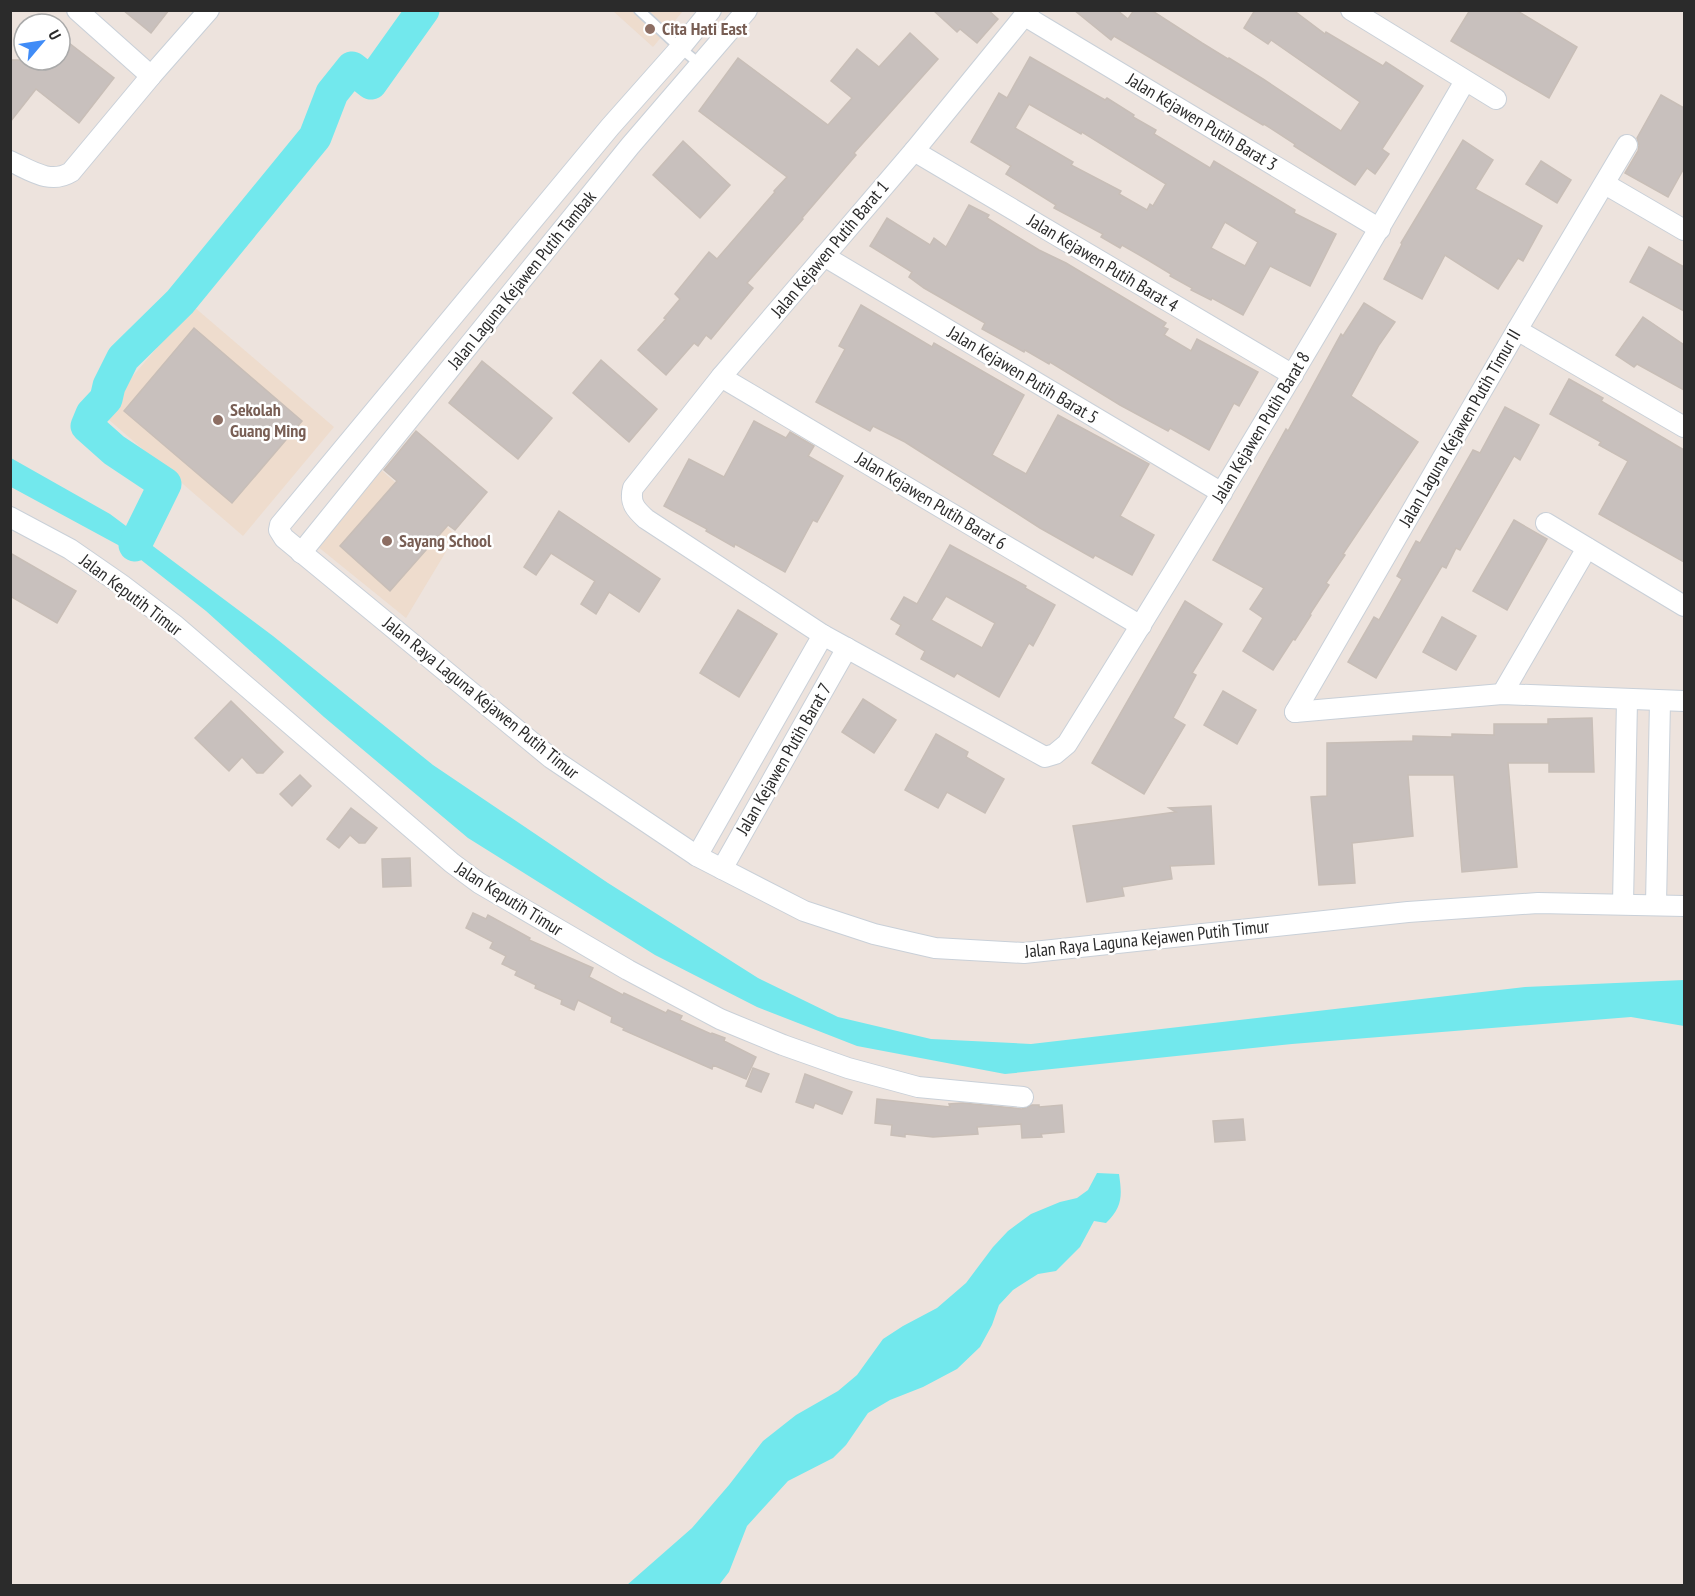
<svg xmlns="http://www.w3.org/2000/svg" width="1695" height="1596" font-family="'PT Sans Narrow',sans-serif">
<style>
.education{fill:#eedccd}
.water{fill:#72e8ed}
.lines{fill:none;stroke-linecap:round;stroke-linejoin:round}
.river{stroke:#72e8ed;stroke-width:33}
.building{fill:#c8c0bd;stroke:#c8beb7;stroke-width:1.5;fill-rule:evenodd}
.service-casing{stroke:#c9d0d8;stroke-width:12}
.minor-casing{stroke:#c9d0d8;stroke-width:22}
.service{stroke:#fff;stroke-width:9}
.minor{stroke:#fff;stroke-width:20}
.education-dot{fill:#8d6e63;stroke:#fff;stroke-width:2}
.labels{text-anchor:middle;stroke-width:5;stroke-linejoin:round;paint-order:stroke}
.education-label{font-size:18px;font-weight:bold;fill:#785e54;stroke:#fff;text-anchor:start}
.street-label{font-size:18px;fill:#2b2b2b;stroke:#fff}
</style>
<rect width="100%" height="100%" fill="#ede3dd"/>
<g class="education">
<path d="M 613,11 L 683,11 L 653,47 Z"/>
<path d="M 193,306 L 334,427 L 243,536 L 101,413 Z"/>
<path d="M 381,470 L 456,535 L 406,618 L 317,546 Z"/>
</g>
<g class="water">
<path d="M 11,458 L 110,514 L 273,636 L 433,765 L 608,883 L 758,978 L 838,1017 L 931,1039 L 1031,1044 L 1525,987 L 1684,980 L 1684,1026 L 1631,1017 L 1292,1044 L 1005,1074 L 857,1046 L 757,1007 L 655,955 L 468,838 L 324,717 L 206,611 L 131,552 L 11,487 Z"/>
<path d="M 1097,1173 L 1119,1174 C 1122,1195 1123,1207 1106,1223 L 1094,1221 L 1080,1247 L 1056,1271 L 1038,1274 L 1013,1290 L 999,1305 L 992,1325 L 980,1347 L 957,1369 L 923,1387 L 890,1400 L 868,1413 L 846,1445 L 833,1458 L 788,1481 L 747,1526 L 729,1572 L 719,1585 L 627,1585 L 692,1528 L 729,1485 L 763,1441 L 796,1415 L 838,1391 L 857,1375 L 883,1339 L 903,1326 L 937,1308 L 966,1283 L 993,1247 L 1008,1231 L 1031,1214 L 1060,1202 L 1077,1198 L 1088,1190 Z"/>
</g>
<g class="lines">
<path class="river" d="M 135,545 L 165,484 L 114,450 L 87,426 L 92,414 L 106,399 L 109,386 L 123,358 L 180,302 L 315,137 L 332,93 L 352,68 L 371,83 L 423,10"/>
</g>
<g class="building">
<path d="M 123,10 L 169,10 L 151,33 Z"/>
<path d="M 933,10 L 988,10 L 998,19 L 977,43 L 960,29 L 957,32 Z"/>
<path d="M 1074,10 L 1117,10 L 1128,19 L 1134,10 L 1151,10 L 1202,43 L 1228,59 L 1229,58 L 1263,79 L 1341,131 L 1360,102 L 1271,40 L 1268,44 L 1244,28 L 1255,10 L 1293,10 L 1325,34 L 1326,32 L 1383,66 L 1386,62 L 1423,86 L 1382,149 L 1389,154 L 1375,174 L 1367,168 L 1355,185 L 1294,146 L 1295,144 L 1264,124 L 1263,125 L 1114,36 L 1111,40 Z"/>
<path d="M 1470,10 L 1516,10 L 1577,47 L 1549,98 L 1451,41 Z"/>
<path d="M 910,33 L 938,59 L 854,153 L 856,155 L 802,218 L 803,219 L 747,283 L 753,288 L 711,339 L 706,335 L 698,346 L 694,343 L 666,375 L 638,350 L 666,319 L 664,318 L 680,299 L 675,294 L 709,252 L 717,259 L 775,192 L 774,191 L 787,177 L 699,111 L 738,58 L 828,125 L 852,98 L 831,81 L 857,49 L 879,67 Z"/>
<path d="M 60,36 L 114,78 L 79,123 L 36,89 L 10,122 L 10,60 L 60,60 Z"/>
<path d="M 1030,57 L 1105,100 L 1107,98 L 1134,115 L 1133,117 L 1156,130 L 1154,134 L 1210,168 L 1214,161 L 1295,210 L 1294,213 L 1336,234 L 1310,286 L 1270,266 L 1243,315 L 1212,298 L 1211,300 L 1191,290 L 1192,288 L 1170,276 L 1171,274 L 1148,260 L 1122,245 L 1120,248 L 1101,237 L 1103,234 L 1054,208 L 1056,205 L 1006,174 L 1011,166 L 971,142 L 999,93 L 1007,98 ZM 1029,104 L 1081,134 L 1082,132 L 1166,184 L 1153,206 L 1150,204 L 1147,210 L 1119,194 L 1121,191 L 1071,165 L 1073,162 L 1015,128 ZM 1225,222 L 1258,242 L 1245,266 L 1211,248 Z"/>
<path d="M 1661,95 L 1684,108 L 1684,168 L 1668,197 L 1625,173 L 1638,151 L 1639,145 L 1637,138 Z"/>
<path d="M 1463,140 L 1493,160 L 1475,189 L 1542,226 L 1523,261 L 1518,258 L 1498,289 L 1445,255 L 1422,299 L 1384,279 L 1402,244 L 1401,243 Z"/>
<path d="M 683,141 L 730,185 L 700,218 L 653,175 Z"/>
<path d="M 1541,161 L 1571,180 L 1557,203 L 1526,184 Z"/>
<path d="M 969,205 L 989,215 L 987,218 L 1039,250 L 1066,263 L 1166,323 L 1163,327 L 1168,329 L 1164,335 L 1191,351 L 1197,339 L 1258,372 L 1239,406 L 1234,403 L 1209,450 L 1170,428 L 1168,431 L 1120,405 L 1050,362 L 1049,364 L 1025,350 L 1024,352 L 982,329 L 985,323 L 924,288 L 909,277 L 912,272 L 870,246 L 887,218 L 930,245 L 934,238 L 946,247 Z"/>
<path d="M 1649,247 L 1684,267 L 1684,311 L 1630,282 Z"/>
<path d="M 1364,303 L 1395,322 L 1379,345 L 1351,396 L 1418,442 L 1343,554 L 1345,555 L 1326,583 L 1329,585 L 1310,614 L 1311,615 L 1295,640 L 1293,639 L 1273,670 L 1243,651 L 1263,618 L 1250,609 L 1264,588 L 1213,560 L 1286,429 L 1288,431 L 1341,334 L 1343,336 Z"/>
<path d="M 861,305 L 932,347 L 934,343 L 1024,395 L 992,455 L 1026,474 L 1058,415 L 1149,464 L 1120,516 L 1154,535 L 1132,575 L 1095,555 L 1093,558 L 1040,528 L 905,442 L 873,426 L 870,431 L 816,402 L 845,349 L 839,346 Z"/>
<path d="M 1643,317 L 1684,345 L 1684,390 L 1637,364 L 1634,367 L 1616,355 Z"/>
<path d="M 194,328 L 302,421 L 232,503 L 124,411 Z"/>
<path d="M 601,360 L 657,409 L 629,442 L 573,393 Z"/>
<path d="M 482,361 L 552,418 L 518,459 L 449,403 Z"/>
<path d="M 1569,379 L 1603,398 L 1601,401 L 1684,450 L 1684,562 L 1599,514 L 1628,461 L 1599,445 L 1601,442 L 1550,414 Z"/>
<path d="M 1505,407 L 1539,425 L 1520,460 L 1514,456 L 1460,550 L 1456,548 L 1446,568 L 1442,566 L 1376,678 L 1348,662 L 1374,617 L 1379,620 L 1402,579 L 1397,576 L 1416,541 L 1420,543 L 1473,450 L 1480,453 Z"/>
<path d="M 754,421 L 786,438 L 790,432 L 814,446 L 808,456 L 843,476 L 817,522 L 813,520 L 785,572 L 735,544 L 734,547 L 706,531 L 707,529 L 664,506 L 689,459 L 724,477 Z"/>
<path d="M 416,431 L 487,492 L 455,530 L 448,525 L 390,591 L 340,546 L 397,481 L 384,470 Z"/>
<path d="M 559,511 L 660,579 L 639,612 L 609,592 L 596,614 L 581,604 L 595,581 L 551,553 L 536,575 L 524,567 Z"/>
<path d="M 1514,520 L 1547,539 L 1507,610 L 1473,591 Z"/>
<path d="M 950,545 L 1026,586 L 1025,588 L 1055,605 L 1033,646 L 1029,643 L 999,697 L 957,673 L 954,677 L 921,659 L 925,651 L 896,634 L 901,625 L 891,619 L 904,597 L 917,604 ZM 946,596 L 995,623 L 982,648 L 931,620 Z"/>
<path d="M 10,553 L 76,591 L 57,623 L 10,596 Z"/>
<path d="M 1185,601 L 1222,624 L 1192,673 L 1196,675 L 1173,718 L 1185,725 L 1144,794 L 1092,763 Z"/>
<path d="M 738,610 L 777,634 L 739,697 L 700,673 Z"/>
<path d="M 1442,617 L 1476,636 L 1456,670 L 1423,652 Z"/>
<path d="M 1223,691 L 1256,710 L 1237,744 L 1204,725 Z"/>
<path d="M 863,699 L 896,720 L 874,753 L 842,732 Z"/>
<path d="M 231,701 L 283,752 L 263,773 L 257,773 L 242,757 L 229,771 L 195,738 Z"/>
<path d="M 1592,718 L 1594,772 L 1549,772 L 1549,763 L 1508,763 L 1517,867 L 1462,872 L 1454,775 L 1408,775 L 1413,836 L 1352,843 L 1355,883 L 1319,885 L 1311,797 L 1327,796 L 1327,743 L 1413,741 L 1413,736 L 1452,737 L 1452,734 L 1494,735 L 1494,724 L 1548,724 L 1548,719 Z"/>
<path d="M 936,734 L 968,752 L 966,757 L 1004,779 L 985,813 L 947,792 L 938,808 L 905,790 Z"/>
<path d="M 300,775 L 311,786 L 292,806 L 280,794 Z"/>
<path d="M 1211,806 L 1214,864 L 1170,866 L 1172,879 L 1122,887 L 1124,896 L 1087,902 L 1073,826 L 1176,812 L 1169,808 Z"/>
<path d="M 351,808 L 377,828 L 365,843 L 359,843 L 350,835 L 339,848 L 327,839 Z"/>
<path d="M 410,858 L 411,886 L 383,887 L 382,859 Z"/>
<path d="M 473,913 L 486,919 L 488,915 L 530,938 L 529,940 L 593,968 L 589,977 L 623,995 L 624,993 L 666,1013 L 668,1010 L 682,1016 L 680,1020 L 711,1034 L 712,1033 L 725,1038 L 724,1041 L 756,1057 L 746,1079 L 713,1065 L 712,1069 L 623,1030 L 624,1028 L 611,1022 L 612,1017 L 578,1000 L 574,1010 L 561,1004 L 562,1000 L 535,988 L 536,985 L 515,975 L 517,971 L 502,964 L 506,956 L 490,948 L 493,942 L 466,928 Z"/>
<path d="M 753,1068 L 769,1074 L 761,1092 L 746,1086 Z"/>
<path d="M 805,1074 L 852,1092 L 842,1114 L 815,1103 L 813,1108 L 796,1102 Z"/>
<path d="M 877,1099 L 950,1107 L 949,1104 L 963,1103 L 1022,1109 L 1032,1105 L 1039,1105 L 1039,1107 L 1062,1105 L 1064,1132 L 1041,1134 L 1042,1137 L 1022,1138 L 1021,1124 L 977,1127 L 978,1134 L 933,1137 L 905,1134 L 905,1137 L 891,1135 L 892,1125 L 875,1123 Z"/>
<path d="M 1243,1119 L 1245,1140 L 1215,1142 L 1213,1121 Z"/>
</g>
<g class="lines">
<g class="service-casing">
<path id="service" d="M 639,10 L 680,48 L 700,64"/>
</g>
<g class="minor-casing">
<g id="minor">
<path d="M 77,10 L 151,76"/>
<path d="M 711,10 L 680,48 L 610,127 L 280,525 L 279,530 L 284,538 L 551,758 L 697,856 L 804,911 L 874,934 L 935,948 L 1024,953 L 1408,912 L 1538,903 L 1684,906"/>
<path d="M 1029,10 L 914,151 L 721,377 L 633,488 C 629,503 636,510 646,519 L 823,635 L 1045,757 L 1055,754 L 1067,744 C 1204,525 1336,304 1465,81"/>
<path d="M 1351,10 L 1496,99"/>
<path d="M 1025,16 L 1380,229"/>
<path d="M 914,151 L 1293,375"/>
<path d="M 10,161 C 30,170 50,185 71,172 L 151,76 L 209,10"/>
<path d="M 1605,184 L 1684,230"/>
<path d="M 824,256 L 1222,493"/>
<path d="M 1517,330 L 1684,427"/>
<path d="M 721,377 L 1141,626"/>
<path d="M 10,517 L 70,549 L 122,585 L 176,626 L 452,863 L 479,883 L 628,970 L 720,1019 L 783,1045 L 848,1068 L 918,1087 L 1023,1097"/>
<path d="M 1546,523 L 1684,606"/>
<path d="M 301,553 L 630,146 L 747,10"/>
<path d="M 1502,694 L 1587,548"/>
<path d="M 1295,712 L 1517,330 L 1627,145"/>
<path d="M 1295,712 L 1502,694 L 1684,701"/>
<path d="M 697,856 L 823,635"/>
<path d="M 722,869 L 847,648"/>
<path d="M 1623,904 L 1627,700"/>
<path d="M 1656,905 L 1660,701"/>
</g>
</g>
<use href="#service" class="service"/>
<use href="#minor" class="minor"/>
</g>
<g class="education-dot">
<circle cx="650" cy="29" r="6"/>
<circle cx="218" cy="420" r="6"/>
<circle cx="387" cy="541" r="6"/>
</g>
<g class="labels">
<g class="education-label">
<text x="662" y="35">Cita Hati East</text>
<text x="230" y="416">Sekolah<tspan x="230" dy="21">Guang Ming</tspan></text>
<text x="399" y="547">Sayang School</text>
</g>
<g class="street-label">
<text transform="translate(1202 122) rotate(31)" y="6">Jalan Kejawen Putih Barat 3</text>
<text transform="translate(830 249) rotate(-50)" y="6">Jalan Kejawen Putih Barat 1</text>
<text transform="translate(1103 263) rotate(31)" y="6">Jalan Kejawen Putih Barat 4</text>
<text transform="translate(522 280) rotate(-51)" y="6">Jalan Laguna Kejawen Putih Tambak</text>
<text transform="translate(1023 375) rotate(31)" y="6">Jalan Kejawen Putih Barat 5</text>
<text transform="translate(1261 427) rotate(-59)" y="6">Jalan Kejawen Putih Barat 8</text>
<text transform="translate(1460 428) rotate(-60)" y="6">Jalan Laguna Kejawen Putih Timur II</text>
<text transform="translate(931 501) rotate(31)" y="6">Jalan Kejawen Putih Barat 6</text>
<text transform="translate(131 595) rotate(37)" y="6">Jalan Keputih Timur</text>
<text transform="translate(481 698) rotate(39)" y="6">Jalan Raya Laguna Kejawen Putih Timur</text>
<text transform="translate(784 759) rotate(-60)" y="6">Jalan Kejawen Putih Barat 7</text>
<text transform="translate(509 899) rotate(32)" y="6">Jalan Keputih Timur</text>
<text transform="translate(1147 939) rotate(-6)" y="6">Jalan Raya Laguna Kejawen Putih Timur</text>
</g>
</g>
<rect width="1695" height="1596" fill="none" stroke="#2b2b2b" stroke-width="24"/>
<g transform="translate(42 42) rotate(61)"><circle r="28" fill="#ffffff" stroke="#aaaaaa" stroke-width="1.5"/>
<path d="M0-4.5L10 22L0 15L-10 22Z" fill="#408cf7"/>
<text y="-9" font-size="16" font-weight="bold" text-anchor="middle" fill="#2b2b2b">U</text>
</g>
</svg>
